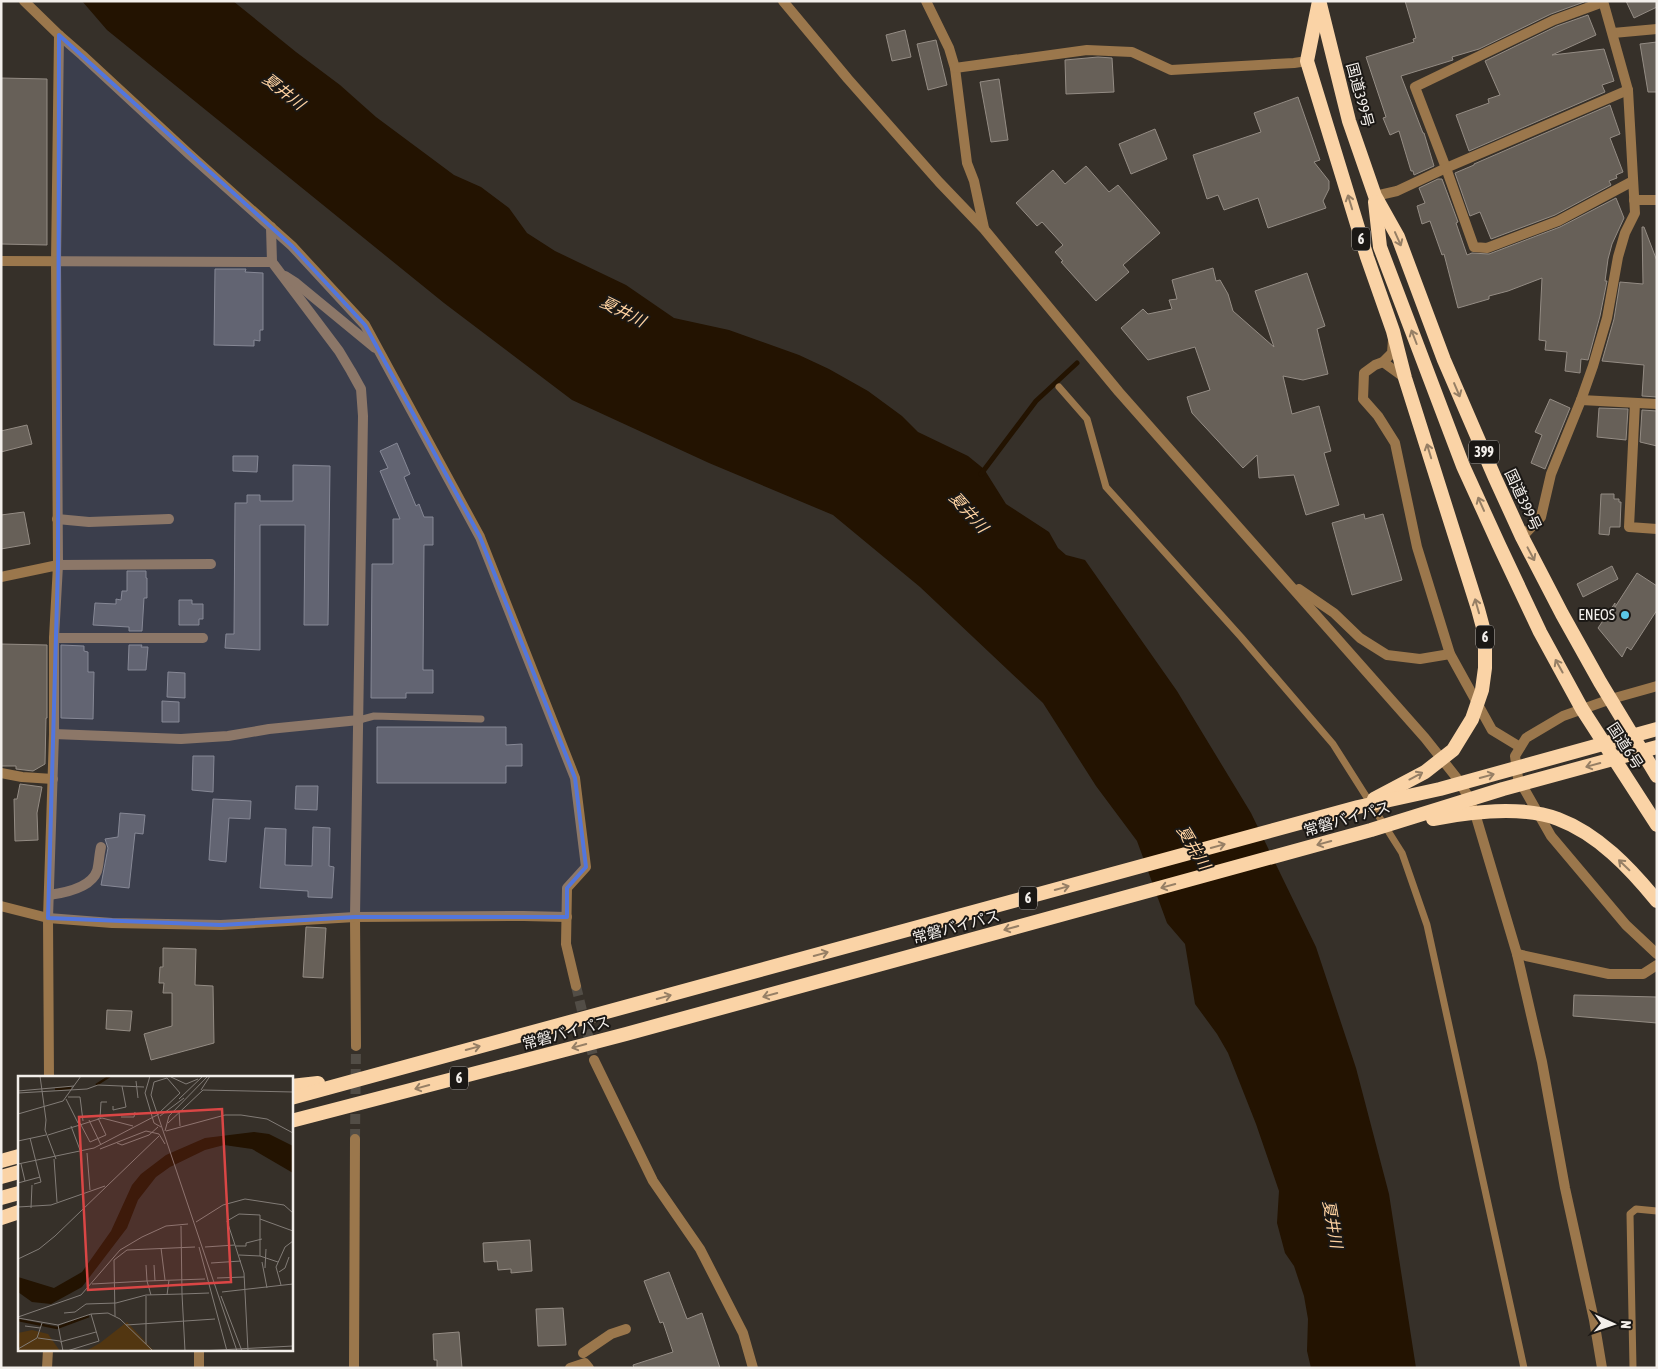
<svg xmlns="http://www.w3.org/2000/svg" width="1658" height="1369" font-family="'Asap Condensed','Noto Sans JP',sans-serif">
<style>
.water{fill:#231301}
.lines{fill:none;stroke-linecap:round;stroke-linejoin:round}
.stream{stroke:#231301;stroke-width:5}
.building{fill:#676058;stroke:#948c84}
.minor-tunnel{stroke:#524d46;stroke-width:10;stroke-dasharray:10 5;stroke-linecap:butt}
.service{stroke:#9b774c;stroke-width:7}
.minor{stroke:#9b774c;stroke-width:10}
.tertiary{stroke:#9b774c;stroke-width:10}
.trunk{stroke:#fad3a6;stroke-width:14}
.oneway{stroke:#967f65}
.marked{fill:#5276dd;fill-opacity:0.2;stroke:#5276dd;stroke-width:4;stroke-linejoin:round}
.poi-dot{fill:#5bc8e7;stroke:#1b1815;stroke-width:2}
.labels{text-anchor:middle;stroke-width:4;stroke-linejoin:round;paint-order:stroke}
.shield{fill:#1b1815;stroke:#b2aeab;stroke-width:1}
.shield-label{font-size:14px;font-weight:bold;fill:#f3efeb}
.street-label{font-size:15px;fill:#f3efeb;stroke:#1b1815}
.poi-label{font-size:15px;fill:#f3efeb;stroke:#1b1815;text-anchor:end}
.water-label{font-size:16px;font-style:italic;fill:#fed2a1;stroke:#1b1815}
.inset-river{fill:none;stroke:#231301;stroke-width:2.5}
.inset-road{fill:none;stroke:#827c77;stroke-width:1}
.view{fill:#da4645;fill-opacity:0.15;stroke:#da4645;stroke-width:2.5}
.inset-edge{fill:none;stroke:#f3efeb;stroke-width:2.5}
</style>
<rect width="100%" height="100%" fill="#363029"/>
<path class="water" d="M 82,1 L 233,1 L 296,52 L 340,85 L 376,117 L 454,175 L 481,187 L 509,208 L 527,233 L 555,251 L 626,285 L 674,318 L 729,330 L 799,355 L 829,369 L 868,391 L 902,416 L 918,432 L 968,456 L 984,469 L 1006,504 L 1049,532 L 1058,548 L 1066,555 L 1085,560 L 1177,691 L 1251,813 L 1316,947 L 1356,1068 L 1389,1194 L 1416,1368 L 1311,1368 L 1307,1351 L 1308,1319 L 1304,1296 L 1294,1266 L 1285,1253 L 1277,1223 L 1279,1191 L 1256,1124 L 1228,1053 L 1217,1034 L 1195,1004 L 1185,944 L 1167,923 L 1137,841 L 1096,786 L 1043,703 L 920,587 L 833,515 L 709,463 L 572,400 L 444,303 L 107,30 Z"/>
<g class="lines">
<path class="stream" d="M 981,474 L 1036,401 L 1077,363"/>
</g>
<g class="building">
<path d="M 1405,1 L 1584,1 L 1584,2 L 1551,14 L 1479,49 L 1452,57 L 1453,60 L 1401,76 L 1423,133 L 1424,133 L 1434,166 L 1414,175 L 1413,171 L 1411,171 L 1399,131 L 1390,135 L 1383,118 L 1386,117 L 1366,57 L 1414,42 L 1413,39 L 1416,38 Z"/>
<path d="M 1626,1 L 1657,1 L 1657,7 L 1634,18 Z"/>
<path d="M 1588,15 L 1596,35 L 1552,55 L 1604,49 L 1614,81 L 1602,85 L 1605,92 L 1469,151 L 1456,115 L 1489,103 L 1488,99 L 1500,95 L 1485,61 L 1557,26 Z"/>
<path d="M 905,30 L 911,57 L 892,61 L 886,35 Z"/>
<path d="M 936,40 L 947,85 L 928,90 L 917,44 Z"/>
<path d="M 1657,42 L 1657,92 L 1648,92 L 1640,44 Z"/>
<path d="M 1098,57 L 1112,58 L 1114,92 L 1066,94 L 1065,60 Z"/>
<path d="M 1,78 L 47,79 L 47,245 L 1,244 Z"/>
<path d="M 999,79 L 1008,140 L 991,142 L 980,82 Z"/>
<path d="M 1298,97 L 1320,160 L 1314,162 L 1329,181 L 1329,189 L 1323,201 L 1326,208 L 1268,228 L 1258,198 L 1224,210 L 1218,195 L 1207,199 L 1193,155 L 1261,132 L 1254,113 Z"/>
<path d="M 1610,105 L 1620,134 L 1610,138 L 1623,172 L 1616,175 L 1617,178 L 1609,181 L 1611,185 L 1555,215 L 1491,239 L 1480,212 L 1470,216 L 1455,173 L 1474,165 L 1474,164 Z"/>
<path d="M 1155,129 L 1167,159 L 1131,174 L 1119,144 Z"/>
<path d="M 1086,166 L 1109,192 L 1118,185 L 1160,233 L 1123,265 L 1129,272 L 1096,301 L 1061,262 L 1063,261 L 1055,252 L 1063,245 L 1042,222 L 1037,226 L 1016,203 L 1053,170 L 1065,184 Z"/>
<path d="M 1438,179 L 1442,179 L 1458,222 L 1456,223 L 1467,255 L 1472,253 L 1489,254 L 1560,227 L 1616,198 L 1624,218 L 1612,244 L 1608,259 L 1605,281 L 1607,281 L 1600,316 L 1588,360 L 1581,359 L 1580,373 L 1565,371 L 1567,352 L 1545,350 L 1546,341 L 1539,340 L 1542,278 L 1508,291 L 1489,296 L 1489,299 L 1458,308 L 1444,254 L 1442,255 L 1430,221 L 1422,224 L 1417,206 L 1425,203 L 1419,188 Z"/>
<path d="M 1642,227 L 1644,227 L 1657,261 L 1657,397 L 1642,396 L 1644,365 L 1602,361 L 1614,319 L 1620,282 L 1643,284 Z"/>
<path d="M 1213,268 L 1216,281 L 1220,280 L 1228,294 L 1233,311 L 1274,347 L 1255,291 L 1307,273 L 1325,326 L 1317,329 L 1328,374 L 1303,380 L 1283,376 L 1292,414 L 1319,406 L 1331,451 L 1324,453 L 1339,505 L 1306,515 L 1294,475 L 1259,478 L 1257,455 L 1243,468 L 1192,413 L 1187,397 L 1210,390 L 1195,347 L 1148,360 L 1121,328 L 1143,309 L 1148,314 L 1172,309 L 1169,300 L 1177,299 L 1172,280 Z"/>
<path d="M 215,269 L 246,269 L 245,272 L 263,273 L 263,330 L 260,330 L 260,341 L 254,340 L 254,346 L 214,345 Z"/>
<path d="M 1550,399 L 1570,408 L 1545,469 L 1531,463 L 1542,435 L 1535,432 Z"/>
<path d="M 1599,408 L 1628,409 L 1626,440 L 1597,437 Z"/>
<path d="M 1642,410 L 1657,411 L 1657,446 L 1640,442 Z"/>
<path d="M 27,425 L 32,444 L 1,452 L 1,431 Z"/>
<path d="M 397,443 L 410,474 L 404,477 L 416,506 L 419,504 L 424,517 L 433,517 L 433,545 L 424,545 L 423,670 L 433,670 L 433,693 L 406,693 L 406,698 L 371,698 L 372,564 L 393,564 L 393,519 L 400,519 L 380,471 L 388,468 L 380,451 Z"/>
<path d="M 233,456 L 258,456 L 257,472 L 233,471 Z"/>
<path d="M 293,465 L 330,466 L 328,625 L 304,625 L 305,525 L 260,525 L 260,650 L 225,648 L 226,634 L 234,634 L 235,503 L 247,503 L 247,495 L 260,495 L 260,501 L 293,501 Z"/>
<path d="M 1601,494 L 1614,494 L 1614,499 L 1619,499 L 1619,502 L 1621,502 L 1620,527 L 1610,527 L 1609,535 L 1599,534 Z"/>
<path d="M 24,512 L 30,544 L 1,549 L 1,515 Z"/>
<path d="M 1364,514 L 1365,519 L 1383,514 L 1402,580 L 1352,595 L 1332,523 Z"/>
<path d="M 1612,566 L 1618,579 L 1583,597 L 1577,584 Z"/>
<path d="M 127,571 L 146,571 L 146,578 L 147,578 L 147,598 L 144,598 L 142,631 L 129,631 L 129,627 L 93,625 L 95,603 L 116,604 L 116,599 L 121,600 L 122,591 L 127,591 Z"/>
<path d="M 1637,573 L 1657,586 L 1657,610 L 1631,650 L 1627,647 L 1622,657 L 1598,628 L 1615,603 L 1615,607 Z"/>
<path d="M 179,600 L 192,600 L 192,604 L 203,604 L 203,619 L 199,619 L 199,625 L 179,625 Z"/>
<path d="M 1,644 L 47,645 L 47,718 L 46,718 L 45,764 L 33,771 L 16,769 L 16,766 L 1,766 Z"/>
<path d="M 61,645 L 84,646 L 84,651 L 88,652 L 88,672 L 94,672 L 93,719 L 61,718 Z"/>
<path d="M 129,645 L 142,645 L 141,647 L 148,647 L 146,670 L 128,670 Z"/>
<path d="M 168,672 L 185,673 L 185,698 L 167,697 Z"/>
<path d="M 162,701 L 179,702 L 179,722 L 162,722 Z"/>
<path d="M 377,727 L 506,727 L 506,745 L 522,744 L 522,766 L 506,766 L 506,783 L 377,783 Z"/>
<path d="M 193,756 L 214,756 L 213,792 L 192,790 Z"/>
<path d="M 20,784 L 42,787 L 37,813 L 38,840 L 15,841 L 14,799 L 17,799 Z"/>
<path d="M 296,786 L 318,786 L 317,810 L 295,809 Z"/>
<path d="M 213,799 L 251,801 L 250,819 L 229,818 L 226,862 L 209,860 Z"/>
<path d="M 120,813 L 145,815 L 143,834 L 135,833 L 129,888 L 101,885 L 108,848 L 105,839 L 118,837 Z"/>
<path d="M 313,827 L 330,828 L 329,866 L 334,867 L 332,898 L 308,897 L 308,891 L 260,888 L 265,828 L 286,829 L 285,865 L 312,866 Z"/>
<path d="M 306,927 L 326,928 L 323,978 L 303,977 Z"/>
<path d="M 163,948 L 196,949 L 195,985 L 213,986 L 214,1043 L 151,1060 L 144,1034 L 172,1026 L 172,993 L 163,993 L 164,983 L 159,983 L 160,967 L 163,967 Z"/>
<path d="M 1574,995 L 1657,997 L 1657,1023 L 1573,1016 Z"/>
<path d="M 107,1010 L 132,1011 L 130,1031 L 106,1029 Z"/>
<path d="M 530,1240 L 532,1271 L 511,1273 L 511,1269 L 498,1270 L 497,1261 L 484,1262 L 483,1243 Z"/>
<path d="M 669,1272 L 687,1319 L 702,1313 L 720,1368 L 634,1368 L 633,1365 L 673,1352 L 663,1322 L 660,1323 L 644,1281 Z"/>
<path d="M 563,1308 L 566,1345 L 538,1346 L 536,1309 Z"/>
<path d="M 459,1332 L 462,1368 L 437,1368 L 437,1360 L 434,1360 L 433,1334 Z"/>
</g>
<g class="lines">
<g class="minor-tunnel">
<path d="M 576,986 L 594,1060"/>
<path d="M 201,1078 L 201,1076"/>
<path d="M 355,1139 L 356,1046"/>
</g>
<g class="service">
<path d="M 1059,387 L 1087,419 L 1106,487 L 1241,637 L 1333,744 L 1402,853 L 1427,925 L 1524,1368"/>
<path d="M 359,720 L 374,716 L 481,719"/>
<path d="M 1633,1368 L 1630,1214 L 1636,1209 L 1657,1211"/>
</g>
<g class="minor">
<path d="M 24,1 L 59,35 L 82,55 L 189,154 L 292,246 L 365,325 L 480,537 L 575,778 L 586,867 L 567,888 L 566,944 L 576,986"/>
<path d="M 783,1 L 848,79 L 939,182 L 984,229 L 1119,392 L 1425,738 L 1456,777 L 1468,796 L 1477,820 L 1517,954 L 1542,1062 L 1565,1188 L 1594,1320 L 1602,1368"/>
<path d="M 926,1 L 949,48 L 955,68 L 967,163 L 974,181 L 984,228"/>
<path d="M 1603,2 L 1554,20 L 1415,87 L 1446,168 L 1474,247 L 1487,248 L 1558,221 L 1633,181"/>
<path d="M 1613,33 L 1657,29"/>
<path d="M 59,35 L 56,262 L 58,565 L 211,564"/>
<path d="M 955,68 L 1087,50 L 1132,52 L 1171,70 L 1294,63 L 1307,61"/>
<path d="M 1375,196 L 1397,191 L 1446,168 L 1628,90"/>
<path d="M 1634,200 L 1657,200"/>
<path d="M 271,227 L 272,262"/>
<path d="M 1,261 L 272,262 L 339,351 L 351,371 L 361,389 L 363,416 L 355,917 L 356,1046"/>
<path d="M 285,276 L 296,283 L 375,348"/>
<path d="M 1581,400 L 1657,404"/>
<path d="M 1635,403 L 1629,527 L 1657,529"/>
<path d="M 57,519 L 89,522 L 169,519"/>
<path d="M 1522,537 L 1541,517 L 1551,474 L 1581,400 L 1593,366 L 1607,318 L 1618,257 L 1625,233 L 1635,213 L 1628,90 L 1603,1"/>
<path d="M 1,577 L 58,565 L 54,638 L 54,734 L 48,918 L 49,1078"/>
<path d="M 1299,589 L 1334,613 L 1360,638 L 1387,655 L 1420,659 L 1450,654"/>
<path d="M 54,638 L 203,638"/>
<path d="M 54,734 L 181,739 L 228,736 L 269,729 L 359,720"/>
<path d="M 1,773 L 22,777 L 53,779"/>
<path d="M 49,895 C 64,893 91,888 97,871 C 99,864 99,855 101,847"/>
<path d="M 1,906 L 48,918 L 112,923 L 221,925 L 355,917 L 524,916 L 567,917"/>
<path d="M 1517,954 L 1609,974 L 1643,974 L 1657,965"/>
<path d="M 594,1060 L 653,1181 L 700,1249 L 743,1333 L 753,1368"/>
<path d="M 583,1353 L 611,1334 L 626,1329"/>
<path d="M 47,1368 L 48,1350"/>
<path d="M 199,1368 L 199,1350"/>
<path d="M 354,1368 L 355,1139"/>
<path d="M 570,1368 L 585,1363 L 589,1368"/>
</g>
<g class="tertiary">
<path d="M 1393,340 L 1392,353 L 1383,362 L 1375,365 L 1364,373 L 1363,399 L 1378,416 L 1395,443 L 1417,547 L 1450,654 L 1492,730 L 1520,747"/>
<path d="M 1383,362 L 1405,378"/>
<path d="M 1657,686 L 1611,699 L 1563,716 L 1526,738 L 1515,756 L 1518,778 L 1551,836 L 1626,925 L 1657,954"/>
</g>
<g class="trunk">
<path d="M 1319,1 L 1307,61 L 1367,257 L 1393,331 L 1405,378 L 1478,609 L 1485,635 L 1485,668 L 1482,690 L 1472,719 L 1453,750 L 1425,772 L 1374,799"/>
<path d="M 1320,4 L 1349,121 L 1375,196 L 1398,237 L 1444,360 L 1495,478 L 1522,537 L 1562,614 L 1600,682 L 1657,776"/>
<path d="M 1375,202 L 1380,247 L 1463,466 L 1499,545 L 1540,632 L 1582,709 L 1657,825"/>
<path d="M 1433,819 C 1470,812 1521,805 1558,819 C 1598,834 1630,868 1657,901"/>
<path d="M 291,1086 L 318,1083"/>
<path d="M 291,1098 L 1358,807 L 1440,789 L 1657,729"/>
<path d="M 291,1121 L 626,1034 L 1371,830 L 1503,789 L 1657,747"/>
<path d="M 1,1161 L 19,1156"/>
<path d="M 1,1177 L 19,1172"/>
<path d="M 1,1198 L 19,1193"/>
<path d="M 1,1218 L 19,1212"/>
</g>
</g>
<defs><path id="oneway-shaft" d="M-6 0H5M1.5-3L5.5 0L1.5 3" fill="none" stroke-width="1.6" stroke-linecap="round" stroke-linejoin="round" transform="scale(1.25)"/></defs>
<g class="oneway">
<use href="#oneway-shaft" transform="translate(1350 202) rotate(-107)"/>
<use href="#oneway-shaft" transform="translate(1398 239) rotate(66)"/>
<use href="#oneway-shaft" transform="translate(1414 337) rotate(-111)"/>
<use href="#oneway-shaft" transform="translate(1457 390) rotate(67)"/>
<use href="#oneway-shaft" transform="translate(1429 451) rotate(-107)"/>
<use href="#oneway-shaft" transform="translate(1481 504) rotate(-114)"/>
<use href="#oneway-shaft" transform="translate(1531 554) rotate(62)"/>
<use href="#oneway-shaft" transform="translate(1477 606) rotate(-106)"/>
<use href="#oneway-shaft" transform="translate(1559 666) rotate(-119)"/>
<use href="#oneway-shaft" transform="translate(1593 765) rotate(165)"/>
<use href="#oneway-shaft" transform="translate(1416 776) rotate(-28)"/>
<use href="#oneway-shaft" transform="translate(1487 776) rotate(-15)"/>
<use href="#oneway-shaft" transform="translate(1324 843) rotate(165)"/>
<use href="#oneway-shaft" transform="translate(1218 846) rotate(-15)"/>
<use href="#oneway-shaft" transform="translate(1624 865) rotate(-136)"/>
<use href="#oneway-shaft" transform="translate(1168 886) rotate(165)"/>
<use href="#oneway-shaft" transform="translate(1062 888) rotate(-15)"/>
<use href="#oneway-shaft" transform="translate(1011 928) rotate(165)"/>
<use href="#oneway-shaft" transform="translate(821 954) rotate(-15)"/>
<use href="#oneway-shaft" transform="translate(770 995) rotate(165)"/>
<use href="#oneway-shaft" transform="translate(664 997) rotate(-15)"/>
<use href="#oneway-shaft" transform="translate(579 1046) rotate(165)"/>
<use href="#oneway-shaft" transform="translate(473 1048) rotate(-15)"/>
<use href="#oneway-shaft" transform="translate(422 1087) rotate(165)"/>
</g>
<path class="marked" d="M 59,35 L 292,246 L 365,325 L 480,537 L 575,778 L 586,867 L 567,888 L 567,917 L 355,917 L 221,925 L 48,918 L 58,565 Z"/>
<circle class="poi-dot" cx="1625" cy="615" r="5"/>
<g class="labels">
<g class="shield">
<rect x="1352" y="227.5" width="18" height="23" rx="4"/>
<rect x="1469" y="440.5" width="30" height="23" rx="4"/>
<rect x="1476" y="625.5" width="18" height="23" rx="4"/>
<rect x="1019" y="886.5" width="18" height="23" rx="4"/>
<rect x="450" y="1066.5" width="18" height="23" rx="4"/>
</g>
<g class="shield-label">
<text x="1361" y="244">6</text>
<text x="1484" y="457">399</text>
<text x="1485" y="642">6</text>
<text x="1028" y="903">6</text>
<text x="459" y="1083">6</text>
</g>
<g class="street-label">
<text transform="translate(1360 95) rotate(75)" y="5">国道399号</text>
<text transform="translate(1523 500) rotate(65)" y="5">国道399号</text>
<text transform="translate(1625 746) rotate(57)" y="5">国道6号</text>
<text transform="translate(1347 819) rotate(-16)" y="5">常磐バイパス</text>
<text transform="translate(956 927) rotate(-15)" y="5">常磐バイパス</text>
<text transform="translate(566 1033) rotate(-15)" y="5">常磐バイパス</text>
</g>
<g class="poi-label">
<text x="1615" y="620">ENEOS</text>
</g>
<g class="water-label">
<text transform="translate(284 91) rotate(38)" y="6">夏井川</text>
<text transform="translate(623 311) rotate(27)" y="6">夏井川</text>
<text transform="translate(969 512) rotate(48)" y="6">夏井川</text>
<text transform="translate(1194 847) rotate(59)" y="6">夏井川</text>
<text transform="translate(1333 1224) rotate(80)" y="6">夏井川</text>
</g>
</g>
<g transform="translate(18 1076)">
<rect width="275" height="275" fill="#363029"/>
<path d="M 109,246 L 136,275 L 68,275 L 82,267 ZM 14,254 L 30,258 L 42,275 L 0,275 L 0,257 Z" fill="#523611"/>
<path d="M 236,56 L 251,58 L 275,70 L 275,97 L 234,73 L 206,69 L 187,74 L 152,91 L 138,101 L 120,124 L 109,152 L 64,211 L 33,228 L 14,226 L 0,216 L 0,201 L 36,212 L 64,196 L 93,155 L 114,109 L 123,98 L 148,79 L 187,62 Z" fill="#231301"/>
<path class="inset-river" d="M 78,9 L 92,0M 37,13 L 53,12M 0,244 L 39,252 L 71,240"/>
<path class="inset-road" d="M 22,0 L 28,44 L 27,54 L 38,83M 132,0 L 127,17 L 136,47 L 143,51M 153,1 L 168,8 L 180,3M 118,5 L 120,22M 183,14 L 192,0M 0,15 L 56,10M 0,17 L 69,13 L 80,9 L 126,11M 50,21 L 62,21 L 65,45M 48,23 L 60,47M 161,23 L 185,0M 95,30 L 95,34 L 108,31 L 104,10M 161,35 L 162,50M 141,37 L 162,17 L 149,2 L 136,6 L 133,19 L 219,275M 0,38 L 45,25 L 63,0M 142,40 L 166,22M 103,41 L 116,41 L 117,36M 82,42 L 83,26 L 89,26M 71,44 L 83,69M 62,47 L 72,66 L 88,59 L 80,42M 150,47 L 185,14 L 275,16M 53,50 L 62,74M 147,55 L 151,40 L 190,0M 148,55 L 207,39 L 223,39 L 249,43 L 275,57M 30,59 L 84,42 L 115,50M 12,62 L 23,106 L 16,108M 0,65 L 28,59M 99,67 L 104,69 L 131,59 L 140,51M 82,73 L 128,55 L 141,58 L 147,68M 69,77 L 72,114M 36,83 L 39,126M 0,88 L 76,72 L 141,38M 3,88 L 7,105M 0,107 L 22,101M 0,131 L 33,129 L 87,110M 13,132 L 14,109M 178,146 L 205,129 L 227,123 L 266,129 L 275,137M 217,169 L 209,145 L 221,138 L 242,139 L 242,143 L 275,155M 218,170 L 228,170 L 228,167 L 244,163M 181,171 L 209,275M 187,171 L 217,169 L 226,197 L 230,275M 143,172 L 147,204M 221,179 L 242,180 L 242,143M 242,180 L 260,186M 0,183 L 21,173 L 37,160 L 141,60M 244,186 L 249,212M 193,187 L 223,185M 136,189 L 137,205M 247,192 L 248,173M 261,196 L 267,192 L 271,181M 199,202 L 226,201M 74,208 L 129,205 L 128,189M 263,209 L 258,191 L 267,171 L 275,165M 204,216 L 275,208M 133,219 L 129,205 L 187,203M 149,219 L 151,204M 128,220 L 128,268M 203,220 L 224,275M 46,237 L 57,236 L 68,228 L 98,227 L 128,219 L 164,218 L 163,150M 97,240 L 96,184 L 109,174 L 177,171M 0,241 L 63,219 L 102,174 L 124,161 L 148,150 L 170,148M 0,242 L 40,249 L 73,238 L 90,237 L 102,243 L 135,275M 40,249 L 45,275M 108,249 L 197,243M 7,250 L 22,252M 20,262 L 42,265M 42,266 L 78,256M 0,273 L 19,262 L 24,247M 49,275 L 81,265 L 73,238M 167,275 L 164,218 L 191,217M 182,275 L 275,270"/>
<path class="view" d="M 204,33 L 213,206 L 70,214 L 61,41 Z"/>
<rect width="275" height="275" class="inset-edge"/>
</g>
<rect width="1658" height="1369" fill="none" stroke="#f3efeb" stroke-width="5"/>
<g transform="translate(1613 1324) rotate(93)" stroke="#1b1815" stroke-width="4" paint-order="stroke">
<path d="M0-4L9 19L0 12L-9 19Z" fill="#f3efeb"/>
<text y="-8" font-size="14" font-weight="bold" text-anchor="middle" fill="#f3efeb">N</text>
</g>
</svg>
